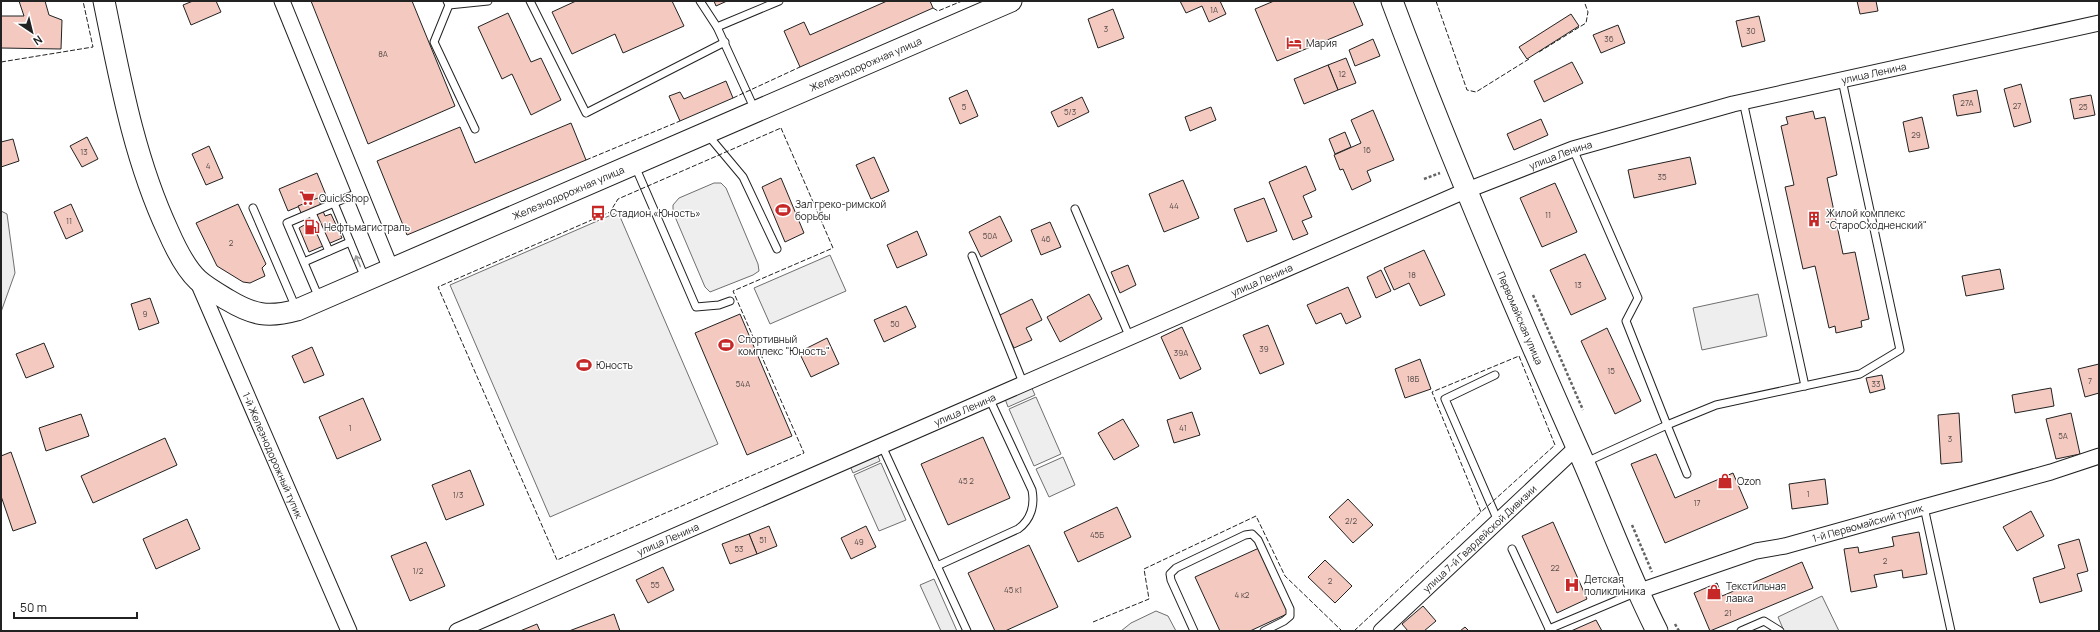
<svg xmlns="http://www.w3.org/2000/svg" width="2100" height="632" font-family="Manrope,sans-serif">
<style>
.green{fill:#eee;stroke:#6f6f6f}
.parking{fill:#ededed;stroke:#6f6f6f}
.building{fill:#f3c9c0;stroke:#222}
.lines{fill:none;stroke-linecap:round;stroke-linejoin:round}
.lane-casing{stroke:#222;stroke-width:9}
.street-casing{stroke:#222;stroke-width:17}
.secondary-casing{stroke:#222;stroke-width:23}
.path{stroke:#646464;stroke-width:2.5;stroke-dasharray:3 2;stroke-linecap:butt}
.lane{stroke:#fff;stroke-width:7}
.street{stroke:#fff;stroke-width:15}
.secondary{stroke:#fff;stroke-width:21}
.fence{stroke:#222;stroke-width:1;stroke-dasharray:5 2;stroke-linecap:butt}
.oneway{stroke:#9c9c9c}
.labels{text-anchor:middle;stroke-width:3;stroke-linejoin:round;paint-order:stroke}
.number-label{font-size:8px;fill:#564c4a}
.poi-label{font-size:10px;fill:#222;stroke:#fff;text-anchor:start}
.street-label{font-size:10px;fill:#222;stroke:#fff}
</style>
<rect width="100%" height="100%" fill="#fff"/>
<g class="green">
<path d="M 714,183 L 721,183 L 726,188 L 758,264 L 759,271 L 753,275 L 710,292 L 705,287 L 673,212 L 673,205 L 679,198 Z"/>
<path d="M 1,211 L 7,214 L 15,273 L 1,312 Z"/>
<path d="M 618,212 L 718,444 L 550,517 L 450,285 Z"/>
<path d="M 830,255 L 846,291 L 770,324 L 754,288 Z"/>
<path d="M 1758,294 L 1767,336 L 1702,350 L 1693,308 Z"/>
<path d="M 1036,397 L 1061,454 L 1034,466 L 1009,409 Z"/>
<path d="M 1063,457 L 1075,485 L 1049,497 L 1036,469 Z"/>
<path d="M 881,463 L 906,520 L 879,531 L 854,475 Z"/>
<path d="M 1156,611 L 1168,616 L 1176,631 L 1121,631 L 1131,623 Z"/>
</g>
<g class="parking">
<path d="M 1030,384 L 1035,395 L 1008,407 L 1004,396 Z"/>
<path d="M 875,449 L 880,461 L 853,473 L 848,461 Z"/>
<path d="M 934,579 L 957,631 L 941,631 L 920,585 Z"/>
<path d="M 1822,596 L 1839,631 L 1784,631 L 1778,617 Z"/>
</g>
<g class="building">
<path d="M 19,1 L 45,1 L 49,15 L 62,20 L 61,49 L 1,48 L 1,16 L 24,16 Z"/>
<path d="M 193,1 L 216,1 L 221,12 L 191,25 L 183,5 Z"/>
<path d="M 311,1 L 412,1 L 455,106 L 368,144 Z"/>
<path d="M 576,1 L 672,1 L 684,26 L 623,53 L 615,34 L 572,54 L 552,12 Z"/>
<path d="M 714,1 L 727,1 L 716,6 Z"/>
<path d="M 887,1 L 930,1 L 933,8 L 800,67 L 784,31 L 804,22 L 810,35 Z"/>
<path d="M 1180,1 L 1220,1 L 1226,14 L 1209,22 L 1202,6 L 1186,13 Z"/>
<path d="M 1274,1 L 1353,1 L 1363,25 L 1277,61 L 1255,9 Z"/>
<path d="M 1857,1 L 1876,1 L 1878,11 L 1860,14 Z"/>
<path d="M 1113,9 L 1124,38 L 1098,48 L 1088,19 Z"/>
<path d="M 508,13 L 531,62 L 541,58 L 561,100 L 531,115 L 512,74 L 502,79 L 478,27 Z"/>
<path d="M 1571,14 L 1579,26 L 1527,59 L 1519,47 Z"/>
<path d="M 1759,16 L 1765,41 L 1742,47 L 1736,21 Z"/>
<path d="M 1618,25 L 1625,43 L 1601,53 L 1593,35 Z"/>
<path d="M 1373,39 L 1380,56 L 1355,66 L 1349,50 Z"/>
<path d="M 1346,58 L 1356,83 L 1338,90 L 1328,65 Z"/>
<path d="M 1572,62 L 1583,83 L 1544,102 L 1534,81 Z"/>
<path d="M 1328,65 L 1338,90 L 1304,104 L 1294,79 Z"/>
<path d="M 726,81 L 733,98 L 680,121 L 669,96 L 680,92 L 684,99 Z"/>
<path d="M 2021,84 L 2031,122 L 2014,127 L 2004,89 Z"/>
<path d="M 967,90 L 978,116 L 960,124 L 949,98 Z"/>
<path d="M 1977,90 L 1981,112 L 1957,116 L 1953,95 Z"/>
<path d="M 2091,95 L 2095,115 L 2074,119 L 2070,99 Z"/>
<path d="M 1082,97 L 1089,112 L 1058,127 L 1051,112 Z"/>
<path d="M 1211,107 L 1216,120 L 1190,131 L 1185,117 Z"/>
<path d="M 1373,110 L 1394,160 L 1367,171 L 1371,181 L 1352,190 L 1343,169 L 1340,170 L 1334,155 L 1361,143 L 1351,120 Z"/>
<path d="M 1813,111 L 1815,119 L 1825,117 L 1837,175 L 1827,178 L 1843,254 L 1855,252 L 1869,319 L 1861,321 L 1862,327 L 1836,333 L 1835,326 L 1829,328 L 1815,266 L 1803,269 L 1785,187 L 1794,185 L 1781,126 L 1788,124 L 1786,117 Z"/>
<path d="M 1922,117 L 1929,148 L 1909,152 L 1903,122 Z"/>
<path d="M 1541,119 L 1548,135 L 1514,150 L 1507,134 Z"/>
<path d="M 571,123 L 586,160 L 407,235 L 377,161 L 460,127 L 475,163 Z"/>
<path d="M 1345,132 L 1351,147 L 1335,154 L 1329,139 Z"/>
<path d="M 87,137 L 98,159 L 82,167 L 70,146 Z"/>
<path d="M 13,139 L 19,161 L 1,167 L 1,142 Z"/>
<path d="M 209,146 L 223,178 L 206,185 L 192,154 Z"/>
<path d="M 874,157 L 889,191 L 871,199 L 856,165 Z"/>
<path d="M 1690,157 L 1696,184 L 1634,198 L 1628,170 Z"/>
<path d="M 1306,166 L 1316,190 L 1303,196 L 1312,217 L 1302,221 L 1308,234 L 1293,240 L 1269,182 Z"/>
<path d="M 317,173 L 326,195 L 288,211 L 279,189 Z"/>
<path d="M 781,178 L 804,233 L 785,242 L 762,187 Z"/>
<path d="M 1183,180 L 1199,218 L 1164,232 L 1149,194 Z"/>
<path d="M 1555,183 L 1577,232 L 1542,247 L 1520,198 Z"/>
<path d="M 318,198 L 325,216 L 331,214 L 342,238 L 309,252 L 299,228 L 306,224 L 298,206 Z"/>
<path d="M 1264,198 L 1277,231 L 1247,242 L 1234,209 Z"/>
<path d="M 71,204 L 83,231 L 66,239 L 54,212 Z"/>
<path d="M 238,204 L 266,264 L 262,268 L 265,276 L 250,283 L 243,282 L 217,266 L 196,223 Z"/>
<path d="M 1000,216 L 1012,241 L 981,257 L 969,232 Z"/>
<path d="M 1050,222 L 1061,247 L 1041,255 L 1031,230 Z"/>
<path d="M 917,231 L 927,255 L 897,268 L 887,245 Z"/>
<path d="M 1424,250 L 1445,295 L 1420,306 L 1409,283 L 1394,290 L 1384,268 Z"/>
<path d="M 1585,254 L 1606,299 L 1571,315 L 1550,270 Z"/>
<path d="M 1128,265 L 1136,285 L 1120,293 L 1111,272 Z"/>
<path d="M 2000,269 L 2004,289 L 1966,296 L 1962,276 Z"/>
<path d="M 1381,270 L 1391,291 L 1376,298 L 1367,277 Z"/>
<path d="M 1348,287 L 1361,317 L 1346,324 L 1341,313 L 1316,324 L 1307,305 Z"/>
<path d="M 1089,294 L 1102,319 L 1060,342 L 1047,317 Z"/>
<path d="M 150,298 L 159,323 L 139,330 L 131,304 Z"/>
<path d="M 1032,299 L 1042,320 L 1026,328 L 1032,340 L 1014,348 L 998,316 Z"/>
<path d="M 906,306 L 916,327 L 884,342 L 874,320 Z"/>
<path d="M 740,314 L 792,436 L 747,455 L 695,333 Z"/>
<path d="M 1268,325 L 1284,364 L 1260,374 L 1243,335 Z"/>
<path d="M 1182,327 L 1201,369 L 1180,379 L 1161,337 Z"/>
<path d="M 1607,328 L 1641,401 L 1615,414 L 1581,341 Z"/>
<path d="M 827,338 L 839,364 L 811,377 L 799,352 Z"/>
<path d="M 44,343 L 54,367 L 26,378 L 16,354 Z"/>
<path d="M 312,347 L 324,375 L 304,383 L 292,356 Z"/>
<path d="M 1420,359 L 1431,389 L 1405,398 L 1395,369 Z"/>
<path d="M 2099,364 L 2099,393 L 2085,397 L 2078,369 Z"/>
<path d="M 1882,375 L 1885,389 L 1870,393 L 1866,378 Z"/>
<path d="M 2051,388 L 2054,406 L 2015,413 L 2012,395 Z"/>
<path d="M 363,398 L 381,440 L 337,459 L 319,417 Z"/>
<path d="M 1192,412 L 1200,435 L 1174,443 L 1167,420 Z"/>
<path d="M 1959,413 L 1962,462 L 1941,464 L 1938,415 Z"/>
<path d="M 2071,413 L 2080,454 L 2056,459 L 2046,419 Z"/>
<path d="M 81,414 L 89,436 L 46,451 L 39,428 Z"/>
<path d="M 1123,419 L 1139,446 L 1114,460 L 1098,433 Z"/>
<path d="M 983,437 L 1010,498 L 948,525 L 921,464 Z"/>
<path d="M 165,438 L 177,465 L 93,503 L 81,476 Z"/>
<path d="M 11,452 L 36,523 L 13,531 L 1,496 L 1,456 Z"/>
<path d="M 1656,454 L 1675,498 L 1733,473 L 1748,508 L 1665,543 L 1631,464 Z"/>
<path d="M 470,470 L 484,505 L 446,520 L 432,485 Z"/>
<path d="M 1825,479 L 1828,504 L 1792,509 L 1789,484 Z"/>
<path d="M 1348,499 L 1373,525 L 1353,543 L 1329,517 Z"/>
<path d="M 1117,507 L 1131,537 L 1078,562 L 1064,532 Z"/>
<path d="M 2031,511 L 2044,536 L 2017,551 L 2003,527 Z"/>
<path d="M 187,519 L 200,549 L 156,569 L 143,539 Z"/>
<path d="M 1553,522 L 1587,599 L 1557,613 L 1522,536 Z"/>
<path d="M 769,526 L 777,546 L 757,554 L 749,534 Z"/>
<path d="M 866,526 L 876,547 L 851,559 L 841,538 Z"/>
<path d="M 1919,532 L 1927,574 L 1903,578 L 1902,570 L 1874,575 L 1877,587 L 1851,592 L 1844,549 L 1858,547 L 1859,553 L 1894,546 L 1892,537 Z"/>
<path d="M 749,534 L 757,554 L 730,564 L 722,544 Z"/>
<path d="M 2079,539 L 2088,571 L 2077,574 L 2082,591 L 2040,603 L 2033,578 L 2065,568 L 2058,545 Z"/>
<path d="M 426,542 L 445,586 L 410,601 L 391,556 Z"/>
<path d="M 1029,545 L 1058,607 L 1005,631 L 995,631 L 968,573 Z"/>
<path d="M 1259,548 L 1289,613 L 1250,631 L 1220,631 L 1195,577 Z"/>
<path d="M 1325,560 L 1352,586 L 1335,603 L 1308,577 Z"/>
<path d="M 1802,562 L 1813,588 L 1710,631 L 1694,593 L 1717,583 L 1722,596 Z"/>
<path d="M 663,567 L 674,590 L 648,603 L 636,580 Z"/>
<path d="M 1423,606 L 1436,621 L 1424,631 L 1408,631 L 1402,624 Z"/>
<path d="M 614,614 L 620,631 L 569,631 Z"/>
<path d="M 1596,620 L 1602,631 L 1571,631 Z"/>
<path d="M 537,624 L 540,631 L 520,631 Z"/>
<path d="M 1465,627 L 1469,631 L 1460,631 Z"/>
</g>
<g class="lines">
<g class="lane-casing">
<g id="lane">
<path d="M 447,1 L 449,5 L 488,1"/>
<path d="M 530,1 L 586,113 L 725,42"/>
<path d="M 700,1 L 717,27 L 755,110"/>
<path d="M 449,5 L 434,42 L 475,129"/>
<path d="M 717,27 L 779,1"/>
<path d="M 1743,101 L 1805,386"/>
<path d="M 707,134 L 743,177 L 777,249"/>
<path d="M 1573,149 L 1638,298 L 1626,321 L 1667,425 L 1716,405 L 1860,374 L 1900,350 L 1842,80"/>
<path d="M 635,166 L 696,307 L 719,305 L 730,301"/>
<path d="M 334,203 L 365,278"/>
<path d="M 253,208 L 296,308"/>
<path d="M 1075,209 L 1130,338"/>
<path d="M 312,213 L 329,251"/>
<path d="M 972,256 L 1024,385"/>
<path d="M 304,262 L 350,242"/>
<path d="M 319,298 L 287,223 L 360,192"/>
<path d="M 1495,375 L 1445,399 L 1498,521"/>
<path d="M 882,446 L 967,631"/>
<path d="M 1586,462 L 1667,425 L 1687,474"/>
<path d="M 1924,507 L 1951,631"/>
<path d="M 1512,549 L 1550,631"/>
<path d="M 937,566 L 1018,529 C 1031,520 1035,505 1032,490 L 990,400"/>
<path d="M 1549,629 L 1637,592"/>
<path d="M 1194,631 L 1171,580 L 1170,574 L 1176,568 L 1245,535 L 1252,534 L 1258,540 L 1290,609 L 1290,616 L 1284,621 L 1264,631"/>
<path d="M 1741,631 L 1764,621 L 1780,631"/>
</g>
</g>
<g class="street-casing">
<g id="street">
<path d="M 282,1 L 391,269"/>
<path id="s1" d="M 197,280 L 349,631"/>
<path id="s2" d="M 1637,592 L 1756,551 L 1785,546 L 1924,507 L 2051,472 L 2099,456"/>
<path id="s3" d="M 457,631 L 1465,191 L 1573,149 L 1733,104 L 2099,23"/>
<path id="s4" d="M 1381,631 L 1577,447"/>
</g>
</g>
<g class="secondary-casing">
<g id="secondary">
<path id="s5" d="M 104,1 C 120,79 134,158 168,231 C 175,247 185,268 198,280 C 207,288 218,294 228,300 C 253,315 268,318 297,310 L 1011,1"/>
<path id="s6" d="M 1392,1 C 1448,151 1511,299 1576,445 C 1604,507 1626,570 1657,631"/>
</g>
</g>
<g class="path">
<path d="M 1424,179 L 1440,173"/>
<path d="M 1533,295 L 1583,410"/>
<path d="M 1632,525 L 1652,572"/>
<path d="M 1675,624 L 1679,631"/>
</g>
<use href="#lane" class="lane"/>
<use href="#street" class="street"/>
<use href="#secondary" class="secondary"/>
<g class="fence">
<path d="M 1436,1 L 1467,90 L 1476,92 L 1529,59"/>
<path d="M 933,8 L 938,11 L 962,1"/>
<path d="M 1539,52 L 1586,23 L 1588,12 L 1584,1"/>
<path d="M 1,62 L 93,47 L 83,1"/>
<path d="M 733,98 L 800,67"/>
<path d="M 781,128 L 833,248 L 733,291 L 804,453 L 557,560 L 438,287 L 610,212 L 618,199 Z"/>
<path d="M 586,160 L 680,121"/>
<path d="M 1519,356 L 1555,445 L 1481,512 L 1432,392 Z"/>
<path d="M 1093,622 L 1149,599 L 1144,569 L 1256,516 L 1285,576 L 1342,631"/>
<path d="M 1354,631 L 1481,512"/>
</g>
</g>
<defs><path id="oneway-shaft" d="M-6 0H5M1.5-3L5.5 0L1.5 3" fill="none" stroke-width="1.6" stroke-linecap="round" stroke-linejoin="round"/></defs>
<use class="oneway" href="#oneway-shaft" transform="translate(358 261) rotate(-113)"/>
<defs>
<g id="hotel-bare" transform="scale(1.2)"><path d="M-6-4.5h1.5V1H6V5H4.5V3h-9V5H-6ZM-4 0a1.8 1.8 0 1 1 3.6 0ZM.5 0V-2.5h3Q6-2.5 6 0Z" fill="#c62828" stroke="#fff" stroke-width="2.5" paint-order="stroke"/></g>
<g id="supermarket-bare" transform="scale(1.2)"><path d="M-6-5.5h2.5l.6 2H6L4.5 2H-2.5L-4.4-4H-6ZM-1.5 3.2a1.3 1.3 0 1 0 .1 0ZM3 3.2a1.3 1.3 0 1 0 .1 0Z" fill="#c62828" stroke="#fff" stroke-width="2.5" paint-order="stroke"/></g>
<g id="stadium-bare" transform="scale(1.2)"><path d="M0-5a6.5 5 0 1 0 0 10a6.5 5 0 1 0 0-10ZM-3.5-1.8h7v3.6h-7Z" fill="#c62828" stroke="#fff" stroke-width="2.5" paint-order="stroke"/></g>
<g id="bus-bare" transform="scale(1.2)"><path d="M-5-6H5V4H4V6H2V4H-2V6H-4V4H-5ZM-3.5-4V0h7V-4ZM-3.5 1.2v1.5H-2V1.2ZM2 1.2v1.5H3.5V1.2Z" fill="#c62828" stroke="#fff" stroke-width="2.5" paint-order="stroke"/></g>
<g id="building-bare" transform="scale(1.2)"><path d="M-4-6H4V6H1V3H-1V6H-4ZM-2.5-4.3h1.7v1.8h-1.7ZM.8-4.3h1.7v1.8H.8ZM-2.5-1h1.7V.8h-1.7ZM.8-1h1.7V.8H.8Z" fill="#c62828" stroke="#fff" stroke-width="2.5" paint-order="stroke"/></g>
<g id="fuel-bare" transform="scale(1.2)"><path d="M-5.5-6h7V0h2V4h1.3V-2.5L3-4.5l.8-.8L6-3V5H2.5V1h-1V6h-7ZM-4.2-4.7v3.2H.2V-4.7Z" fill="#c62828" stroke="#fff" stroke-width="2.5" paint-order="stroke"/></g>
<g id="shop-bare" transform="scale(1.2)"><path d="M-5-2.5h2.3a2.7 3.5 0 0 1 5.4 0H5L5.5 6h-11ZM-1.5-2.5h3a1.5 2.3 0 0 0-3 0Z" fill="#c62828" stroke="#fff" stroke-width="2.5" paint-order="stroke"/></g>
<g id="hospital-bare" transform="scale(1.2)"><path d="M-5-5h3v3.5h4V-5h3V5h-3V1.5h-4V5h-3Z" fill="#c62828" stroke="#fff" stroke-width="2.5" paint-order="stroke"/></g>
</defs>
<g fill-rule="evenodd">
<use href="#hotel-bare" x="1294" y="43"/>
<use href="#supermarket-bare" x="307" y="198"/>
<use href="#stadium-bare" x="783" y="210"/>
<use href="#bus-bare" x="598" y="213"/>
<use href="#building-bare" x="1814" y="219"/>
<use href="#fuel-bare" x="312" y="227"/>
<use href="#stadium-bare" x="726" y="345"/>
<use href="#stadium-bare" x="584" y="365"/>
<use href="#shop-bare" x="1725" y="481"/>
<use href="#hospital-bare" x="1572" y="585"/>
<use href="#shop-bare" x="1714" y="592"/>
</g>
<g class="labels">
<g class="number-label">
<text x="1214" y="13">1А</text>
<text x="1106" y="32">3</text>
<text x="1751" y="34">30</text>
<text x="1609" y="42">36</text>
<text x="383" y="57">8А</text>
<text x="1342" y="77">12</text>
<text x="1967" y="106">27А</text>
<text x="2017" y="109">27</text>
<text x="964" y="110">5</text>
<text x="2083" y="110">25</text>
<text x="1070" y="115">5/3</text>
<text x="1916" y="138">29</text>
<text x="1367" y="153">16</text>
<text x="84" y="155">13</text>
<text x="208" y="169">4</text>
<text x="1662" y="180">35</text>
<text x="1174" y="209">44</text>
<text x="1548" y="218">11</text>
<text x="69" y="224">11</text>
<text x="990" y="239">50А</text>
<text x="1046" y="242">46</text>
<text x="231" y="246">2</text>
<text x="1412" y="278">18</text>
<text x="1578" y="288">13</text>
<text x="145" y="317">9</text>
<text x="895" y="327">50</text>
<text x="1264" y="352">39</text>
<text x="1181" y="356">39А</text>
<text x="1611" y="374">15</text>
<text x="1413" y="382">18Б</text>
<text x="2090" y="384">7</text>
<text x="743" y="387">54А</text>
<text x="1876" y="387">33</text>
<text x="350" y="431">1</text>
<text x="1183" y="431">41</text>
<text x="2063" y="439">5А</text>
<text x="1950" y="442">3</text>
<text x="966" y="484">45 2</text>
<text x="1808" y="497">1</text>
<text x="458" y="498">1/3</text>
<text x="1697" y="506">17</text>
<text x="1351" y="524">2/2</text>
<text x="1097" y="538">45Б</text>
<text x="763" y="543">51</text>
<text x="859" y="545">49</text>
<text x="739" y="552">53</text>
<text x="1885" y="564">2</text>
<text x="1555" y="571">22</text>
<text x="418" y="574">1/2</text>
<text x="1330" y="584">2</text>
<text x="655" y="588">55</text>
<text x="1013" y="593">45 к1</text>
<text x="1242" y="598">4 к2</text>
<text x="1728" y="616">21</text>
</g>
<g class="poi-label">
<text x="1306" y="47">Мария</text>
<text x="319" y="202">QuickShop</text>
<text x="795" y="208">Зал греко-римской<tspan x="795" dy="12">борьбы</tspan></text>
<text x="610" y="217">Стадион «Юность»</text>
<text x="1826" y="217">Жилой комплекс<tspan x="1826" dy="12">"СтароСходненский"</tspan></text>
<text x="324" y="231">Нефтьмагистраль</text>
<text x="738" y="343">Спортивный<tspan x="738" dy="12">комплекс "Юность"</tspan></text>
<text x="596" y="369">Юность</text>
<text x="1737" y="485">Ozon</text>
<text x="1584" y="583">Детская<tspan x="1584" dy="12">поликлиника</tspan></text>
<text x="1726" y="590">Текстильная<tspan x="1726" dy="12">лавка</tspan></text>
</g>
<g class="street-label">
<text dy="4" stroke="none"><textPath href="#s5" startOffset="1025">Железнодорожная улица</textPath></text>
<text dy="4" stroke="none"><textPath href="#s3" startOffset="1526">улица Ленина</textPath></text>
<text dy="4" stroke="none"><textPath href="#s3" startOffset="1202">улица Ленина</textPath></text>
<text dy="4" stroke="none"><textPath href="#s5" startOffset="701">Железнодорожная улица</textPath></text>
<text dy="4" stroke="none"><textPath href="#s3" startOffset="878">улица Ленина</textPath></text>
<text dy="4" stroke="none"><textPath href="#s6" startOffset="342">Первомайская улица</textPath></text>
<text dy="4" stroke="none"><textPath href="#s3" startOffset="554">улица Ленина</textPath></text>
<text dy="4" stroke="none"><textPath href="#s1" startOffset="191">1-й Железнодорожный тупик</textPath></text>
<text dy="4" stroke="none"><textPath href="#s2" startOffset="241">1-й Первомайский тупик</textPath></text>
<text dy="4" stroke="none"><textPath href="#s3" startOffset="230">улица Ленина</textPath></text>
<text dy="4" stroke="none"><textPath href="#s4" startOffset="135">улица 7-й Гвардейской Дивизии</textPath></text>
</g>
</g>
<rect width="2100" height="632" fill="none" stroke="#222222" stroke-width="4"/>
<g transform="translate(32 32) rotate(145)" stroke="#ffffff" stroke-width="3" paint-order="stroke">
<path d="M0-3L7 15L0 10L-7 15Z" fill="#222222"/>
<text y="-6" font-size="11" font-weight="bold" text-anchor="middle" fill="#222222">N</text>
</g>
<path d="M14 612v6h123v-6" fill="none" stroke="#222222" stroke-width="2"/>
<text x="20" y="612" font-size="12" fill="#222222" stroke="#ffffff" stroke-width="3" paint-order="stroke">50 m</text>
</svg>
